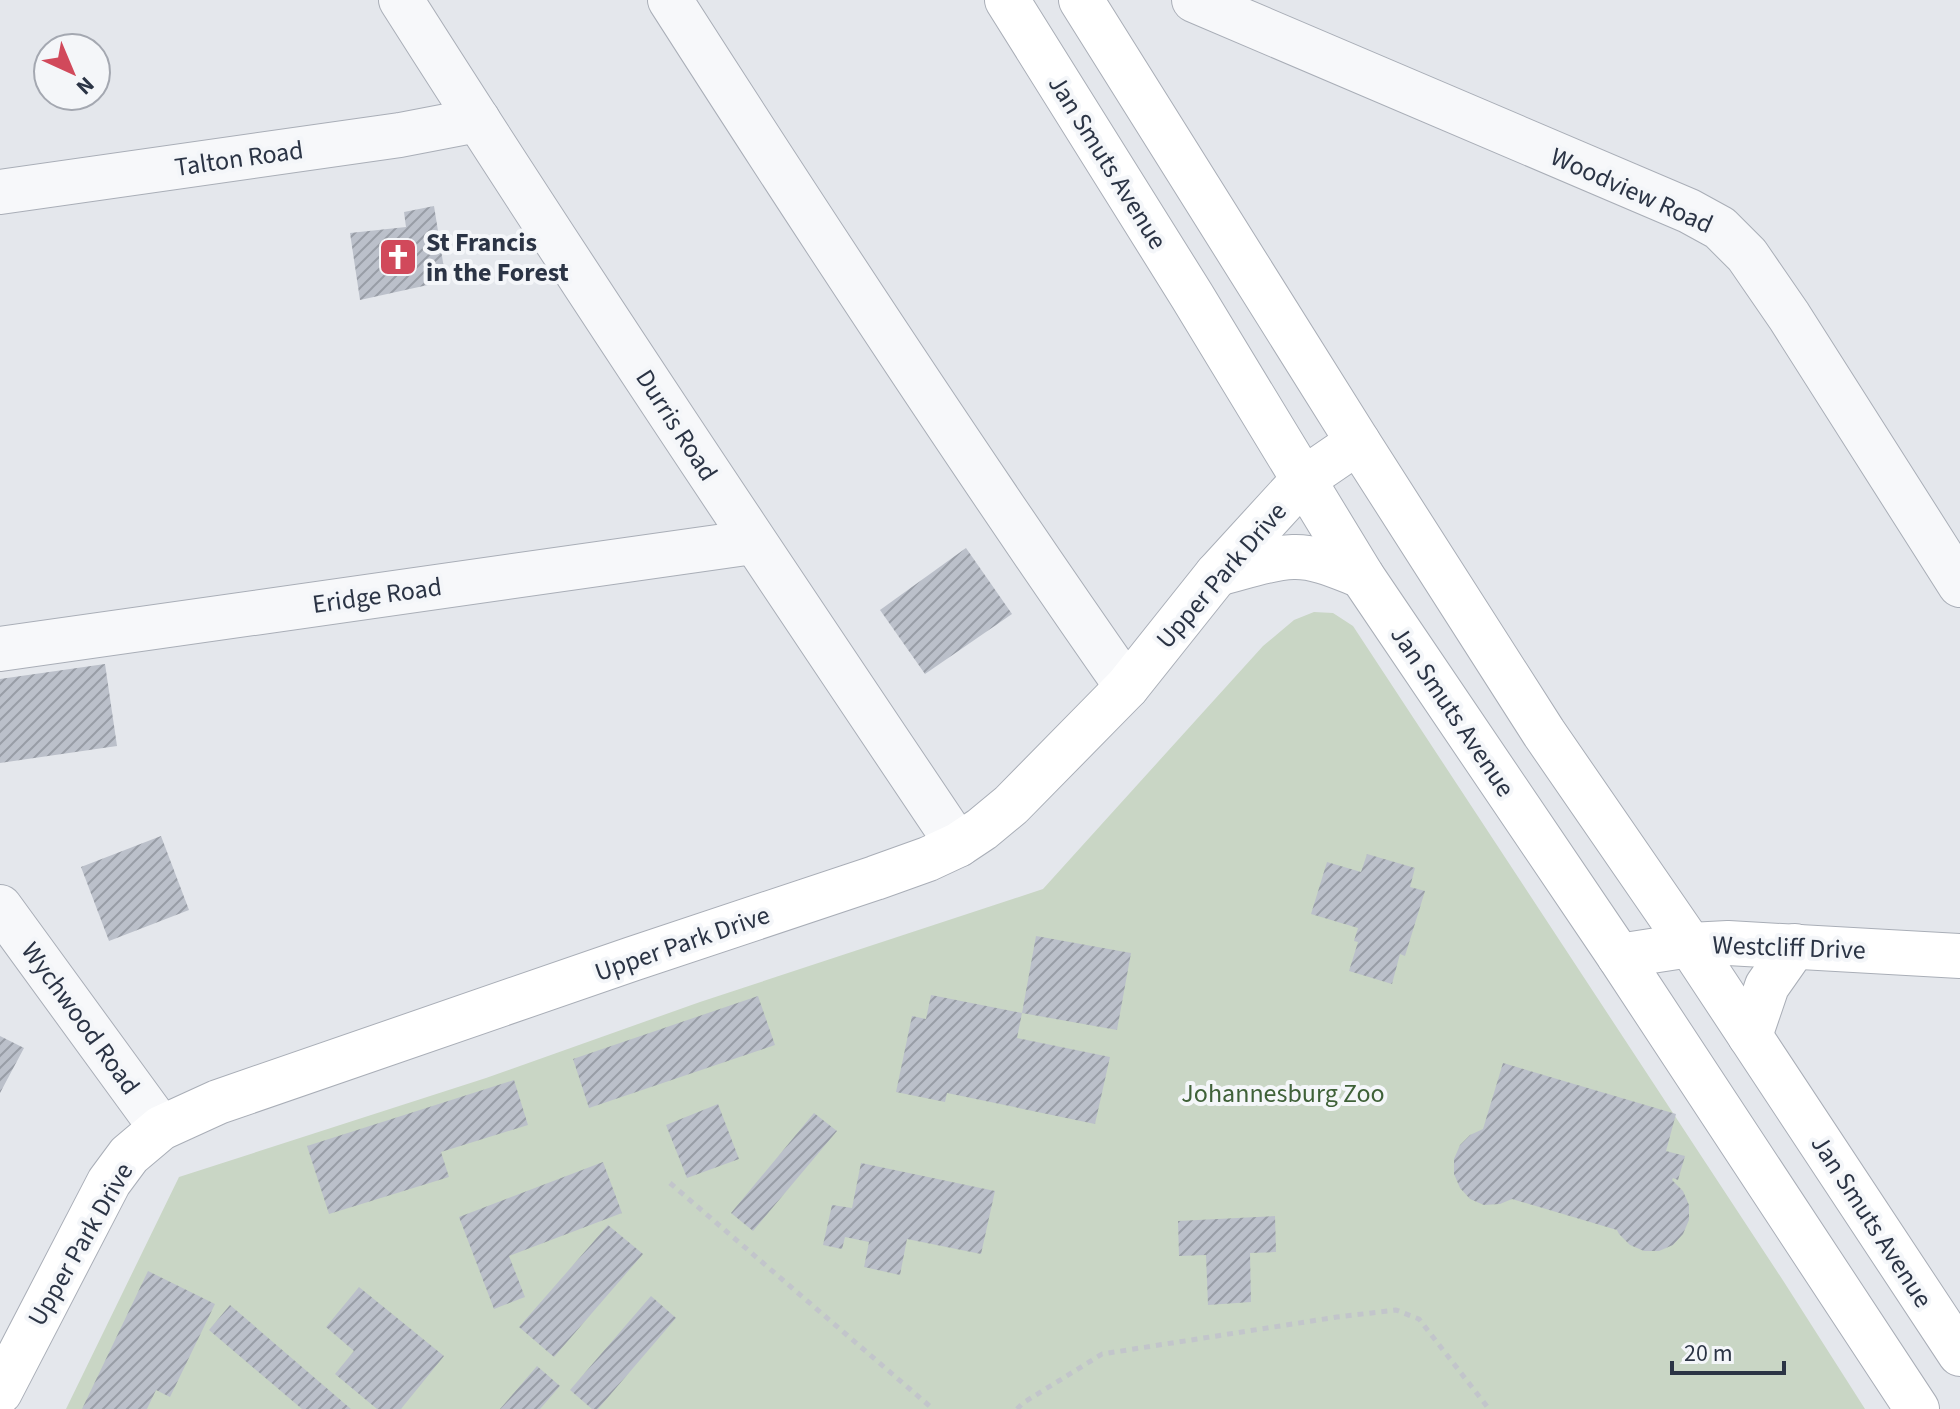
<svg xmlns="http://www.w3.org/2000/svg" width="1960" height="1409" font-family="'Source Sans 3',sans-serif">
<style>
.green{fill:#c9d6c5}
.building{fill:url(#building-hatch)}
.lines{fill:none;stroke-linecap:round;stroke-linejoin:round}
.street-casing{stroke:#a9aeb7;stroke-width:46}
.secondary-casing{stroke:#a9aeb7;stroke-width:46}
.path{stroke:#c2c5cb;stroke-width:5;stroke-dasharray:6 6;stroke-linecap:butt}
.street{stroke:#f7f8fa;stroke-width:44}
.secondary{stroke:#fff;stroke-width:44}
.labels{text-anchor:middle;stroke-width:8;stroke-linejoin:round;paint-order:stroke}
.street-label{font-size:26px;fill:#2b3445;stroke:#f4f6f9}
.poi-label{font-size:26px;font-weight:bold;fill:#2b3445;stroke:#f4f6f9;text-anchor:start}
.park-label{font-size:26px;fill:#3f6138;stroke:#f4f6f9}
</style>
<defs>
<pattern id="building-hatch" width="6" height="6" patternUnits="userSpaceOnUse" patternTransform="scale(2)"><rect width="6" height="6" fill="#bbc0ca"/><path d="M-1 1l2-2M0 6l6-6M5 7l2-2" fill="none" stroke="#989da6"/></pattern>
</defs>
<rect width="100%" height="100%" fill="#e4e7ec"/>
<path class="green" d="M 1314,612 L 1333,613 L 1353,626 L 1784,1282 L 1865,1409 L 66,1409 L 179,1177 L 486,1078 L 700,1002 L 1043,889 L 1263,646 L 1294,620 Z"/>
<g class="building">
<path d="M 434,206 L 446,281 L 360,300 L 350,233 L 406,227 L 404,212 Z"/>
<path d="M 966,548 L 1012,614 L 925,674 L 880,610 Z"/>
<path d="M 105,664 L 117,746 L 0,763 L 0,679 Z"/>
<path d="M 161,836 L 189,910 L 109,941 L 81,867 Z"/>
<path d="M 1367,854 L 1415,868 L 1410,887 L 1425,891 L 1405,956 L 1400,954 L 1392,984 L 1349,971 L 1358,942 L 1354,941 L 1358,928 L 1311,914 L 1327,862 L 1361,872 Z"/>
<path d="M 1036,936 L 1131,953 L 1117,1030 L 1022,1013 L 1017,1038 L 1110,1057 L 1095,1124 L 947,1093 L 945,1102 L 896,1092 L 912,1016 L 926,1019 L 931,995 L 1022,1013 Z"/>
<path d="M 758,996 L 775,1045 L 589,1108 L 573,1059 Z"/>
<path d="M 0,1036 L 24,1048 L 0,1093 Z"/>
<path d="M 1503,1063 L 1676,1114 L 1666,1151 L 1685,1156 L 1678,1180 L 1673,1178 L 1672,1180 L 1683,1191 L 1689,1205 L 1689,1220 L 1683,1234 L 1673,1245 L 1659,1251 L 1644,1251 L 1630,1245 L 1619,1234 L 1617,1230 L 1512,1199 L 1500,1204 L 1484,1205 L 1470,1199 L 1460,1188 L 1454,1174 L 1454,1159 L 1460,1145 L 1470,1135 L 1483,1129 Z"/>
<path d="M 514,1080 L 528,1125 L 441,1152 L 449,1177 L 329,1214 L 307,1146 Z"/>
<path d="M 718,1104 L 739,1159 L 687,1178 L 666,1125 Z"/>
<path d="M 814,1113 L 837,1131 L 753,1231 L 731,1213 Z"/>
<path d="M 603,1162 L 622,1213 L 509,1256 L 525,1297 L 494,1309 L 459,1217 Z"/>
<path d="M 861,1163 L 995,1191 L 981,1254 L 907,1239 L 900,1275 L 864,1267 L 869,1242 L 845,1237 L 842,1249 L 823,1245 L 832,1205 L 852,1208 Z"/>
<path d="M 1275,1216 L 1276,1252 L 1250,1253 L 1251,1302 L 1208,1305 L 1206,1255 L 1179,1256 L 1178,1221 Z"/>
<path d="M 608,1225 L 643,1254 L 554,1357 L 519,1327 Z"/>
<path d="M 148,1271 L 215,1304 L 170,1397 L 156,1390 L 147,1409 L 82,1409 Z"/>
<path d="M 359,1287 L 444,1356 L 401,1409 L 377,1409 L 335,1374 L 354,1351 L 326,1327 Z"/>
<path d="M 651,1296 L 676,1318 L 598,1409 L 592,1409 L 570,1390 Z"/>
<path d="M 230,1305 L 351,1409 L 302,1409 L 209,1330 Z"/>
<path d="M 537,1366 L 560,1386 L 540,1409 L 500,1409 Z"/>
</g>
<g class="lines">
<g class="street-casing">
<g id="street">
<path d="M 401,0 C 582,285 770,565 958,845"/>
<path d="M 670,0 C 818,231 969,461 1127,687"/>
<path d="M 1194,0 L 1689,211 L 1720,228 L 1747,255 L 1789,316 L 1960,585"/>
<path d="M 0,192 L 400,135 L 478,120"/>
<path d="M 0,649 L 753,542"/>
<path d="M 0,907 L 161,1128"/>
</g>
</g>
<g class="secondary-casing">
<g id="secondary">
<path d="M 1007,0 L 1192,296 L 1362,576 L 1619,956 L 1917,1409"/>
<path d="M 1081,0 L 1358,442 L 1544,733 L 1690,945 L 1960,1354"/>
<path d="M 1217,574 C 1242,568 1268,558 1293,557 C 1316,556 1341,568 1362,576"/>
<path d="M 1619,956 L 1690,945 L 1728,943 L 1960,956"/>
<path d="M 1750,1036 L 1767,986 L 1795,946"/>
<path d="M 0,1392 L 109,1182 L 129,1155 L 161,1128 L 218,1102 L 632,959 L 875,878 L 928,859 L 958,845 L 982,829 L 1011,805 L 1127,687 L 1217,574 L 1304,479 L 1358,442"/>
</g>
</g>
<g class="path">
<path d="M 670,1183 L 933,1409"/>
<path d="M 1017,1409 L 1023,1403 L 1102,1354 L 1337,1317 L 1396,1310 L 1419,1319 L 1489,1409"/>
</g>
<use href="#street" class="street"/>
<use href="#secondary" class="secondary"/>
</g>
<defs>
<g id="church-square" transform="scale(2)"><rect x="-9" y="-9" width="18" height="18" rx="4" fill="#d1495b" stroke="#f4f6f9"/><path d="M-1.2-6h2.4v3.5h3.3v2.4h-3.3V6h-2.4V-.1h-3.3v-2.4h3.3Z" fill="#fff"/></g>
</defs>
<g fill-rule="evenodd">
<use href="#church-square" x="398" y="257"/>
</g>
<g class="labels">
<g class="street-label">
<text transform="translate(239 158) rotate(-8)" y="9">Talton Road</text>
<text transform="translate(1108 162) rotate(58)" y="9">Jan Smuts Avenue</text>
<text transform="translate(1632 190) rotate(24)" y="9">Woodview Road</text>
<text transform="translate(677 425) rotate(57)" y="9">Durris Road</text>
<text transform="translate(1221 575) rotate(-49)" y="9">Upper Park Drive</text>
<text transform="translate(377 595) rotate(-8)" y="9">Eridge Road</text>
<text transform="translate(1453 711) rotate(56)" y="9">Jan Smuts Avenue</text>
<text transform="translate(682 943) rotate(-19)" y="9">Upper Park Drive</text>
<text transform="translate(1789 947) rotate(2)" y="9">Westcliff Drive</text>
<text transform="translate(81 1018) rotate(54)" y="9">Wychwood Road</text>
<text transform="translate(1872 1221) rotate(57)" y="9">Jan Smuts Avenue</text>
<text transform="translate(80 1244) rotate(-60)" y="9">Upper Park Drive</text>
</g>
<g class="poi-label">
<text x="426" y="251">St Francis<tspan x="426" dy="30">in the Forest</tspan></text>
</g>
<g class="park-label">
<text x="1283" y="1102">Johannesburg Zoo</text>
</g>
</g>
<g transform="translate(72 72) rotate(136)"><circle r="38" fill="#f4f6f9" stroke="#a4a8b1" stroke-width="2"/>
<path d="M0-6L14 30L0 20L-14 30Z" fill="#d1495b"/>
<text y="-12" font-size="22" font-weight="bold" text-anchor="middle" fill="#2b3445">N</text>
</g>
<path d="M1672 1361v12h112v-12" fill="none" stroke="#2b3445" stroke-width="4"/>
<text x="1684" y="1361" font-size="24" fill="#2b3445" stroke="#f4f6f9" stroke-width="6" paint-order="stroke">20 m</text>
</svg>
